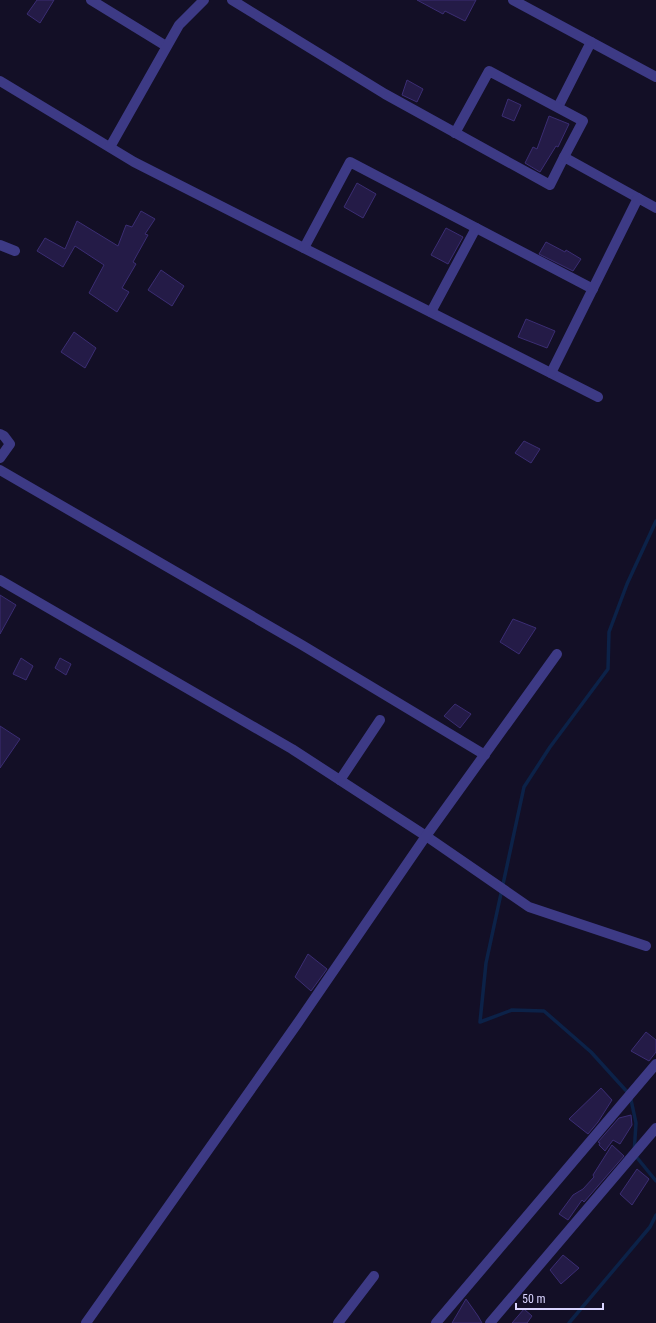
<svg xmlns="http://www.w3.org/2000/svg" width="656" height="1323" font-family="'Roboto Condensed',sans-serif">
<style>
.lines{fill:none;stroke-linecap:round;stroke-linejoin:round}
.stream{stroke:#0c2248;stroke-width:3.5}
.building{fill:#241b47;stroke:#3b2d73}
.street{stroke:#3d3a85;stroke-width:10}
</style>
<rect width="100%" height="100%" fill="#130f26"/>
<g class="lines">
<g class="stream">
<path d="M 656,521 L 627,584 L 609,632 L 608,669 L 550,747 L 524,787 L 486,963 L 480,1022 L 512,1010 L 544,1011 L 591,1052 L 630,1095 L 636,1123 L 634,1154 L 656,1181"/>
<path d="M 569,1323 L 650,1227 L 656,1215"/>
</g>
</g>
<g class="building">
<path d="M 37,0 L 54,0 L 40,23 L 27,14 Z"/>
<path d="M 417,0 L 476,0 L 465,21 L 445,11 L 443,14 Z"/>
<path d="M 407,80 L 423,89 L 417,102 L 402,95 Z"/>
<path d="M 508,99 L 521,105 L 514,121 L 502,116 Z"/>
<path d="M 549,116 L 569,124 L 558,147 L 556,146 L 540,172 L 525,163 L 533,147 L 537,149 Z"/>
<path d="M 357,183 L 376,194 L 363,218 L 344,207 Z"/>
<path d="M 141,211 L 155,219 L 145,234 L 148,235 L 133,262 L 136,264 L 122,288 L 129,292 L 117,312 L 89,293 L 104,265 L 75,246 L 63,267 L 37,251 L 45,238 L 65,249 L 77,221 L 118,246 L 126,225 L 132,227 Z"/>
<path d="M 446,228 L 463,237 L 448,264 L 431,255 Z"/>
<path d="M 546,242 L 565,252 L 566,250 L 581,259 L 573,271 L 539,254 Z"/>
<path d="M 161,270 L 184,286 L 172,306 L 148,290 Z"/>
<path d="M 526,319 L 555,331 L 547,348 L 518,337 Z"/>
<path d="M 74,332 L 96,348 L 85,368 L 61,352 Z"/>
<path d="M 524,441 L 540,449 L 531,463 L 515,453 Z"/>
<path d="M 0,595 L 16,605 L 0,634 Z"/>
<path d="M 513,619 L 536,628 L 519,654 L 500,642 Z"/>
<path d="M 21,658 L 33,666 L 26,680 L 13,674 Z"/>
<path d="M 60,658 L 71,664 L 66,675 L 55,668 Z"/>
<path d="M 455,704 L 471,714 L 460,728 L 444,716 Z"/>
<path d="M 0,726 L 20,739 L 0,768 Z"/>
<path d="M 308,954 L 327,969 L 311,991 L 295,977 Z"/>
<path d="M 646,1032 L 656,1040 L 656,1052 L 649,1061 L 631,1051 Z"/>
<path d="M 601,1088 L 612,1100 L 598,1122 L 588,1134 L 569,1119 Z"/>
<path d="M 631,1115 L 632,1125 L 620,1144 L 613,1140 L 605,1151 L 599,1145 L 600,1143 L 598,1142 L 619,1118 Z"/>
<path d="M 612,1145 L 624,1156 L 584,1202 L 582,1200 L 568,1220 L 559,1214 L 573,1195 L 583,1189 L 594,1177 L 593,1175 Z"/>
<path d="M 637,1169 L 649,1179 L 632,1205 L 620,1194 Z"/>
<path d="M 563,1255 L 579,1268 L 561,1284 L 550,1270 Z"/>
<path d="M 466,1299 L 478,1316 L 482,1323 L 452,1323 Z"/>
<path d="M 524,1309 L 532,1316 L 527,1323 L 512,1323 Z"/>
</g>
<g class="lines">
<g class="street">
<path d="M 91,0 L 166,46"/>
<path d="M 232,0 L 385,94 L 550,185 L 564,157 L 638,198"/>
<path d="M 513,0 L 656,77"/>
<path d="M 0,81 L 134,162 L 598,397"/>
<path d="M 558,107 L 591,42"/>
<path d="M 455,133 L 489,71 L 583,121 L 564,157"/>
<path d="M 110,147 L 179,25 L 204,0"/>
<path d="M 0,245 L 15,251"/>
<path d="M 304,248 L 350,162 L 593,289"/>
<path d="M 431,312 L 476,228"/>
<path d="M 551,373 L 638,198 L 656,208"/>
<path d="M 0,434 L 4,436 L 10,444 L 0,458"/>
<path d="M 0,470 L 302,645 L 485,755"/>
<path d="M 0,580 L 292,749 L 426,836 L 529,907 L 646,946"/>
<path d="M 340,780 L 380,720"/>
<path d="M 86,1323 L 297,1024 L 426,836 L 557,654"/>
<path d="M 338,1323 L 374,1276"/>
<path d="M 436,1323 L 656,1064"/>
<path d="M 490,1323 L 656,1128"/>
</g>
</g>
<path d="M516 1303v6h87v-6" fill="none" stroke="#d9d4ff" stroke-width="2"/>
<text x="522" y="1303" font-size="12" fill="#d9d4ff" stroke="#130f26" stroke-width="3" paint-order="stroke">50 m</text>
</svg>
